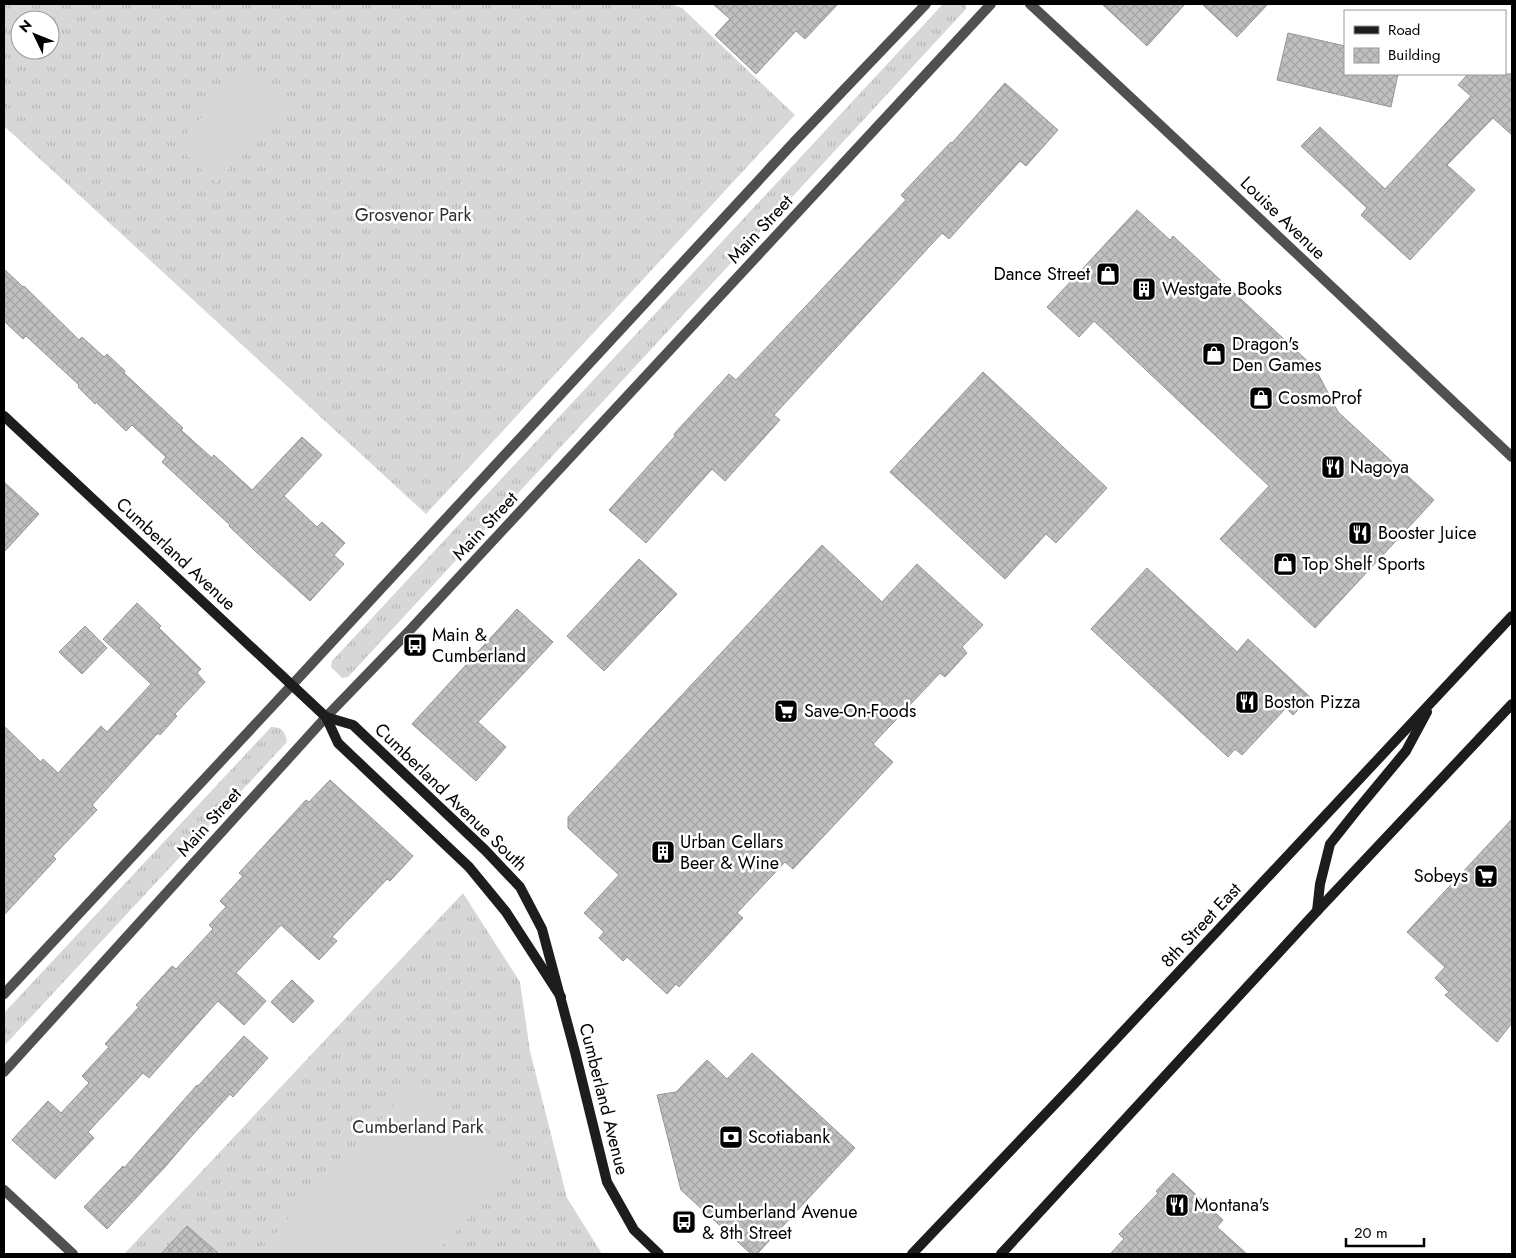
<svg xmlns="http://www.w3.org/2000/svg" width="1516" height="1258" font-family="Jost,sans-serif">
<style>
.grass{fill:url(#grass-tufts);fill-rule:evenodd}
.garden{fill:#d7d7d7}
.building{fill:url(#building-cross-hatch);stroke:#949494}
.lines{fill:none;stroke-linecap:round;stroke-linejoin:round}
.minor{stroke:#505050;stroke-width:10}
.tertiary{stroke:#505050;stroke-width:10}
.secondary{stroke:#1d1d1d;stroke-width:10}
.labels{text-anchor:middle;stroke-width:5;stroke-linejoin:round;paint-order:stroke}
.park-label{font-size:18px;fill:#2e2e2e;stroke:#fff}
.street-label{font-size:18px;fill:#000;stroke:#fff}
.poi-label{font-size:18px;fill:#000;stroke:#fff;text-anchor:start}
</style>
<defs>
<pattern id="grass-tufts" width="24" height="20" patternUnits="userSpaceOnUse" patternTransform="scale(1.25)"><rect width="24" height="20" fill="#d7d7d7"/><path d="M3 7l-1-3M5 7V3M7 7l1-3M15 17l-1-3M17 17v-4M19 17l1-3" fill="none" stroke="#b7b7b7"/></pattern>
<pattern id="building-cross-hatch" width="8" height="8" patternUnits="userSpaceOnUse" patternTransform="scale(1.25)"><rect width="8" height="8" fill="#c0c0c0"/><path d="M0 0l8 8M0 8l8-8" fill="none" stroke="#a3a3a3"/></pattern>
</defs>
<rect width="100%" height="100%" fill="#fff"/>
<g class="grass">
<path d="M 4,4 L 671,4 L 682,8 L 795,115 L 426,514 L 4,126 ZM 20,20 L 50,20 L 50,50 L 20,50 Z"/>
<path d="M 943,4 L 966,4 L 966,9 L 348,677 L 342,678 L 331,667 L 332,661 Z"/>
<path d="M 271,727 C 282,727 285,731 287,742 L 4,1046 L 4,1013 Z"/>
<path d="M 463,893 L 520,982 L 530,1051 L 567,1198 L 602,1254 L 124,1254 Z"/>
</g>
<g class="garden">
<path d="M 245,70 L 285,107 L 216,183 L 176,145 Z"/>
<path d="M 416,1081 L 513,1171 L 435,1254 L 256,1254 Z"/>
</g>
<g class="building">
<path d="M 713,4 L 838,4 L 805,39 L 796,31 L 756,74 L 715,35 L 730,19 Z"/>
<path d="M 1102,4 L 1185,4 L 1147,46 Z"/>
<path d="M 1202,4 L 1268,4 L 1237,37 Z"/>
<path d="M 1288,33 L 1345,46 L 1345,74 L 1398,74 L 1391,107 L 1277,80 Z"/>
<path d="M 1468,74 L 1512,74 L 1512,135 L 1493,118 L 1447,165 L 1475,190 L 1410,260 L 1361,215 L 1367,208 L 1301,146 L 1320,127 L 1385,189 L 1471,96 L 1458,85 Z"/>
<path d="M 1005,83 L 1058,130 L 1026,166 L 1020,161 L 949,239 L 942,233 L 774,415 L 780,420 L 725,481 L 712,469 L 646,543 L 609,510 L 675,436 L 674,434 L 729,374 L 736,380 L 906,200 L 901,195 L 951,142 L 952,143 Z"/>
<path d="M 1137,210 L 1170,240 L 1173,236 L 1315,368 L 1338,412 L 1434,500 L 1315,628 L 1220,539 L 1269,486 L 1094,321 L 1079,337 L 1047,307 Z"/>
<path d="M 4,269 L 23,287 L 24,286 L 79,340 L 82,337 L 104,357 L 107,354 L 125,371 L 124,373 L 183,428 L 181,430 L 212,458 L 214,455 L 252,490 L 302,437 L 322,455 L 284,496 L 317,527 L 322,522 L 345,543 L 334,555 L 344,564 L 310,601 L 254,550 L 229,526 L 230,525 L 162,462 L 166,457 L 132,425 L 126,431 L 96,402 L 95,404 L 78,387 L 79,385 L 26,336 L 23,339 L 4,321 Z"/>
<path d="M 983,372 L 1107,488 L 1056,543 L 1046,534 L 1005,579 L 890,472 Z"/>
<path d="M 4,482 L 39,514 L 4,552 Z"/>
<path d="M 822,545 L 882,602 L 917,564 L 983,625 L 962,647 L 967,653 L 945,677 L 940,673 L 873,744 L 893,762 L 793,869 L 785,862 L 737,913 L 743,918 L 679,987 L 676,984 L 667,994 L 627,957 L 623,961 L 599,938 L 604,932 L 584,913 L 619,875 L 568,828 L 568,817 Z"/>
<path d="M 639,559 L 677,594 L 604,671 L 567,636 Z"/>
<path d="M 1147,568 L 1237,652 L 1248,639 L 1310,697 L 1293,715 L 1286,708 L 1242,755 L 1235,749 L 1228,757 L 1091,629 Z"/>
<path d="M 137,603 L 161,626 L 159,628 L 201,669 L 197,673 L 205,682 L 175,714 L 177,716 L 160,735 L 158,733 L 92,805 L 97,810 L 53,856 L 56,859 L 4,915 L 4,726 L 41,762 L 43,759 L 58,773 L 101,726 L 107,732 L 151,684 L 103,639 Z"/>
<path d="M 517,609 L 553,642 L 478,722 L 506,747 L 476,781 L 412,724 Z"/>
<path d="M 85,626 L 107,648 L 82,674 L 59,652 Z"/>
<path d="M 330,780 L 413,856 L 390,881 L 387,879 L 332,937 L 337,941 L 319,960 L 281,925 L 236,973 L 266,1001 L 244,1025 L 218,1001 L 149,1078 L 143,1073 L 88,1132 L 94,1138 L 55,1179 L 12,1140 L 48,1101 L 61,1113 L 89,1083 L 82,1076 L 109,1047 L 105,1044 L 139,1007 L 136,1005 L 172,966 L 176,969 L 213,929 L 209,925 L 226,907 L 220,901 L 243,876 L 239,873 L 306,800 L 309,802 Z"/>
<path d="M 1512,819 L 1512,1023 L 1497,1042 L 1445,995 L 1449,992 L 1435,978 L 1445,967 L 1407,932 Z"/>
<path d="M 292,980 L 314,1001 L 293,1023 L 271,1002 Z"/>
<path d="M 244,1036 L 268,1058 L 233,1097 L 230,1094 L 189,1139 L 165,1167 L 107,1229 L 84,1207 L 123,1166 L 124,1168 L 197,1085 L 198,1086 Z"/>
<path d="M 752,1053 L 855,1148 L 757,1254 L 751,1254 L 681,1190 L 657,1095 L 676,1092 L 707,1060 L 727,1079 Z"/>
<path d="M 1173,1173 L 1223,1220 L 1217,1227 L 1247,1254 L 1110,1254 L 1124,1239 L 1119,1234 L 1158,1193 L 1156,1191 Z"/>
<path d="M 187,1226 L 219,1254 L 161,1254 Z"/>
</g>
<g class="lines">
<g class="minor">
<path d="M 1030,4 C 1192,153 1351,306 1512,457"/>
<path d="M 4,994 L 292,685"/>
<path d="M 4,1072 L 326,717"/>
<path d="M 4,1190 L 73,1254"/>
</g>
<g class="tertiary">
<path d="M 292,685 L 795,141 L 926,4"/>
<path d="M 326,717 L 410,630 L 991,4"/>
</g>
<g class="secondary">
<path d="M 4,416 L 326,717 L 338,743 L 469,867 L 506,912 L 561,997"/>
<path d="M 326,717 L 353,725 L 485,850 L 520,887 L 542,929 L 575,1052 L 607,1182 L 634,1230 L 659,1254"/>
<path d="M 1317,911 L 1320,884 L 1330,844 L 1357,810 L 1406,751 L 1427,712"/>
<path d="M 912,1254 L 1074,1084 L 1512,616"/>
<path d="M 1001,1254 L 1317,911 L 1512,704"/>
</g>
</g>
<defs>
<g id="shop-square" transform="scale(1.25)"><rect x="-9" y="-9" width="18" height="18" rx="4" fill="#000" stroke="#fff"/><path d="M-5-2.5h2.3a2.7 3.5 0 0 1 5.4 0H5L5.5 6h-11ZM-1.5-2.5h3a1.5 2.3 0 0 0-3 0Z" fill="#fff"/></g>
<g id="building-square" transform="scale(1.25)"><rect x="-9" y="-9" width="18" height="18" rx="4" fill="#000" stroke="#fff"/><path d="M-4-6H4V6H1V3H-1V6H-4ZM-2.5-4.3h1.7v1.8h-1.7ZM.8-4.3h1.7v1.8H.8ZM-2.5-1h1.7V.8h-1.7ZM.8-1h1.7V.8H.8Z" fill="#fff"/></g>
<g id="restaurant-square" transform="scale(1.25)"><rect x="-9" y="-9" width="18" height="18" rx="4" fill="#000" stroke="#fff"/><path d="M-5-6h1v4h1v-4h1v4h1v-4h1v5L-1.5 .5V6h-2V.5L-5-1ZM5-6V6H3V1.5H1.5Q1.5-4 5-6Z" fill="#fff"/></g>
<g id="bus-square" transform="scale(1.25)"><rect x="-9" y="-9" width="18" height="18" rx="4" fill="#000" stroke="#fff"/><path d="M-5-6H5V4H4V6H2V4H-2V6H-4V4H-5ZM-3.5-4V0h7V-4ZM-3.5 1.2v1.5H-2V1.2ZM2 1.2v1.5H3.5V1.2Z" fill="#fff"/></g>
<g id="supermarket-square" transform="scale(1.25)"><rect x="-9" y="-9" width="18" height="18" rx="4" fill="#000" stroke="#fff"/><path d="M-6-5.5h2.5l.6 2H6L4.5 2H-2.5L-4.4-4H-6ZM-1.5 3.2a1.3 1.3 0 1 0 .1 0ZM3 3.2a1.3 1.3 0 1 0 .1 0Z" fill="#fff"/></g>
<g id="bank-square" transform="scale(1.25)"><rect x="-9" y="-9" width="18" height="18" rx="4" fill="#000" stroke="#fff"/><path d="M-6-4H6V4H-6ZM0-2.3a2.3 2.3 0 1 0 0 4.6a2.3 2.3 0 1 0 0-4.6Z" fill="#fff"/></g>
</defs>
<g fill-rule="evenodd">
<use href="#shop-square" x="1108" y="274"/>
<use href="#building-square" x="1144" y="289"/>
<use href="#shop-square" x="1214" y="354"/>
<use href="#shop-square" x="1261" y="398"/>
<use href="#restaurant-square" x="1333" y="467"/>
<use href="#restaurant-square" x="1360" y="533"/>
<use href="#shop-square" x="1285" y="564"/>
<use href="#bus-square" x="415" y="645"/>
<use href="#restaurant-square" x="1247" y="702"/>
<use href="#supermarket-square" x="786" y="711"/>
<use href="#building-square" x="663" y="852"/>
<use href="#supermarket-square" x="1486" y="876"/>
<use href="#bank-square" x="731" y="1137"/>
<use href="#restaurant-square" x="1177" y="1205"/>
<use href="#bus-square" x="684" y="1222"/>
</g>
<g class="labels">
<g class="park-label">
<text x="413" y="221">Grosvenor Park</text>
<text x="418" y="1133">Cumberland Park</text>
</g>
<g class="street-label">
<text transform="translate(1283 218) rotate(44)" y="6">Louise Avenue</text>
<text transform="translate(760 229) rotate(-47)" y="6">Main Street</text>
<text transform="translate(485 526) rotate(-47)" y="6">Main Street</text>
<text transform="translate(176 554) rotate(43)" y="6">Cumberland Avenue</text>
<text transform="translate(451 797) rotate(44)" y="6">Cumberland Avenue South</text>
<text transform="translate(209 822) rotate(-48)" y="6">Main Street</text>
<text transform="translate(1201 925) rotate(-47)" y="6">8th Street East</text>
<text transform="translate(604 1099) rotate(76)" y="6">Cumberland Avenue</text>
</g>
<g class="poi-label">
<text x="1090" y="280" text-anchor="end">Dance Street</text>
<text x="1162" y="295">Westgate Books</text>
<text x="1232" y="350">Dragon's<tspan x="1232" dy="21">Den Games</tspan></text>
<text x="1278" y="404">CosmoProf</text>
<text x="1350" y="473">Nagoya</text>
<text x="1378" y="539">Booster Juice</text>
<text x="1302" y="570">Top Shelf Sports</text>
<text x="432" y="641">Main &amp;<tspan x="432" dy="21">Cumberland</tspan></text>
<text x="1264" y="708">Boston Pizza</text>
<text x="804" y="717">Save-On-Foods</text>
<text x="680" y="848">Urban Cellars<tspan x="680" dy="21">Beer &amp; Wine</tspan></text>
<text x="1468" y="882" text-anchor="end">Sobeys</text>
<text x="748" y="1143">Scotiabank</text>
<text x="1194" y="1211">Montana's</text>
<text x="702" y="1218">Cumberland Avenue<tspan x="702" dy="21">&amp; 8th Street</tspan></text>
</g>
</g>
<rect width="1516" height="1258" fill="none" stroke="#000000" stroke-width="10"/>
<rect x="1344" y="10" width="162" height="65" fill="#ffffff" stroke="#999999"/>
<rect x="1354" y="26" width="25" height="8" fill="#1d1d1d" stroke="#999999"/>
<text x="1388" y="35" font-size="15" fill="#000000">Road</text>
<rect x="1354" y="48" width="25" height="15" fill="url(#building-cross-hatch)" stroke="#999999"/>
<text x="1388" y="60" font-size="15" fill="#000000">Building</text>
<g transform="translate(35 35) rotate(313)"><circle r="24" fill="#ffffff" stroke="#999999"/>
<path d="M0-4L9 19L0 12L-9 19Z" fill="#000000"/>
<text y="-8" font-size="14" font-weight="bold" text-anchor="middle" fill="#000000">N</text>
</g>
<path d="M1346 1238v8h78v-8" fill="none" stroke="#000000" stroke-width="2.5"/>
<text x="1354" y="1238" font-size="15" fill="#000000" stroke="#ffffff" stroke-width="4" paint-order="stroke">20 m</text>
</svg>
